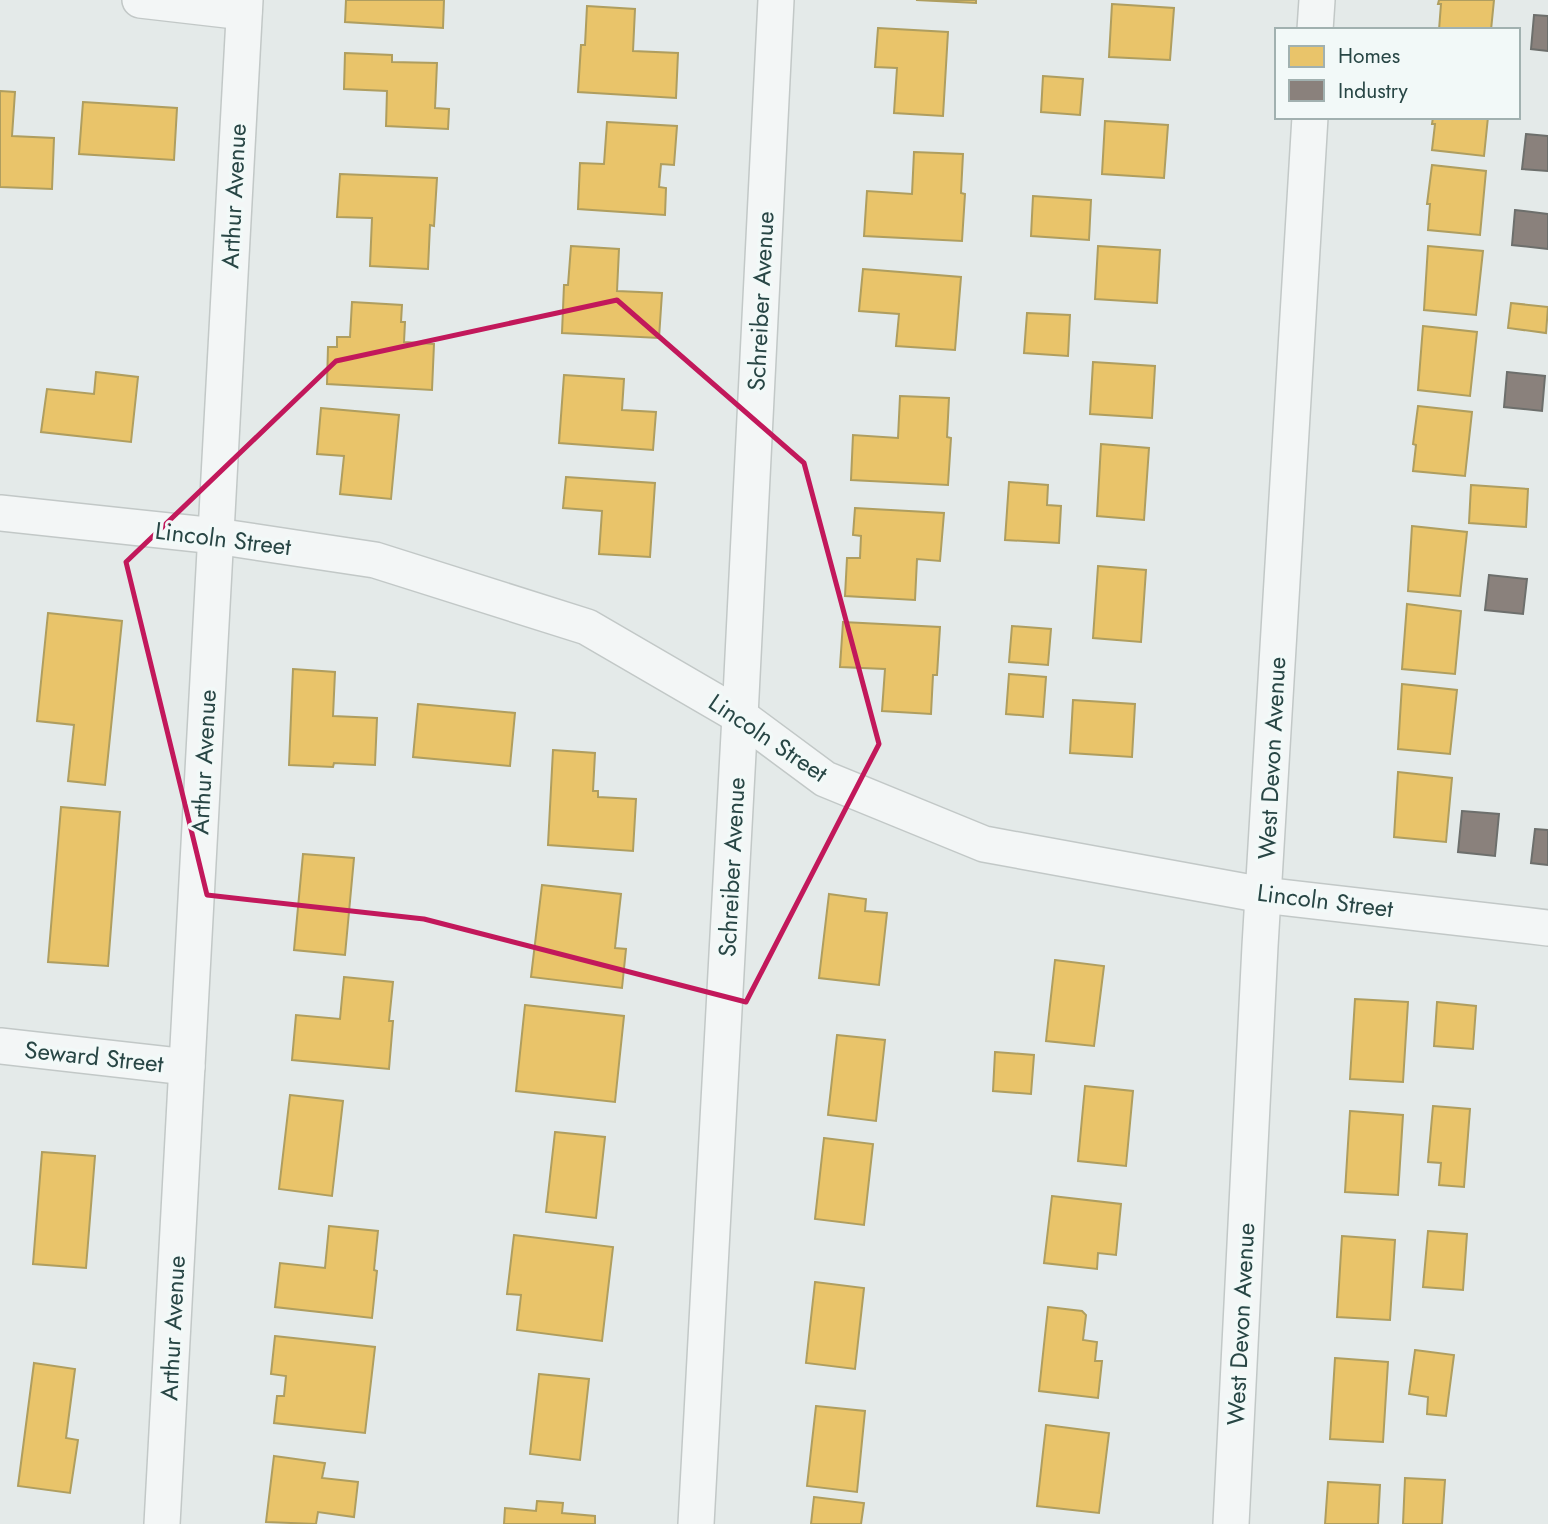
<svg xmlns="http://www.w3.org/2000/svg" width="1548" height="1524" font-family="Jost,sans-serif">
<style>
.homes{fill:#e9c46a;stroke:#af9e5f;stroke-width:2}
.industry{fill:#8a817c;stroke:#6d6f6c;stroke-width:2}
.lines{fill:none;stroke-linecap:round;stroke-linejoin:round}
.minor-casing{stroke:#c2c8c7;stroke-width:38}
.minor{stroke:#f3f6f6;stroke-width:35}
.marked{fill:none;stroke:#c2185b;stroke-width:5;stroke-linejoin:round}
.labels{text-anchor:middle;stroke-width:7;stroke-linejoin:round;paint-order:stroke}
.street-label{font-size:24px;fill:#284645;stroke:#f2f9f8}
</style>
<rect width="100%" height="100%" fill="#e4eae9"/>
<g class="homes">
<path d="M 346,0 L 444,0 L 443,28 L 345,22 Z"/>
<path d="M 916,0 L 976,0 L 976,3 Z"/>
<path d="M 1439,0 L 1494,0 L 1491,30 L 1439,30 L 1441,4 L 1438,4 Z"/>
<path d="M 1112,4 L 1174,8 L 1170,60 L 1109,57 Z"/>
<path d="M 587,6 L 635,9 L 633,51 L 678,53 L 676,98 L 578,92 L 581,45 L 585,45 Z"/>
<path d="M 878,28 L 948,32 L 943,116 L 894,113 L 897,68 L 875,67 Z"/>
<path d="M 345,53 L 392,55 L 392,62 L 437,63 L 435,108 L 449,109 L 448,129 L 386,126 L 387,91 L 344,89 Z"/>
<path d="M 1043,76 L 1083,79 L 1080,115 L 1041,112 Z"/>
<path d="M 0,91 L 15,92 L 12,136 L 54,138 L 52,189 L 0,187 Z"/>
<path d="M 83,102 L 177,108 L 174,160 L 79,154 Z"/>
<path d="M 1433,117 L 1488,117 L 1484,156 L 1432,150 L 1435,124 L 1432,124 Z"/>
<path d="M 1105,121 L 1168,125 L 1164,178 L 1102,174 Z"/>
<path d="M 607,122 L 677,126 L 674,165 L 661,164 L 659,187 L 666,188 L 665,215 L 578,209 L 580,163 L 604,164 Z"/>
<path d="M 914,152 L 963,154 L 961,193 L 965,194 L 962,241 L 864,236 L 867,191 L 912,194 Z"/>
<path d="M 1432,165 L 1486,171 L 1480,235 L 1428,230 L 1430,204 L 1427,204 Z"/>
<path d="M 340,174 L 437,178 L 434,226 L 430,225 L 428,269 L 370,266 L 372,218 L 337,217 Z"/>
<path d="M 1033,196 L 1091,200 L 1089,240 L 1031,236 Z"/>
<path d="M 571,246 L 619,249 L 617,291 L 662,293 L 659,338 L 562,333 L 564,285 L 568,285 Z"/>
<path d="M 1098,246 L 1160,250 L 1157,303 L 1095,299 Z"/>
<path d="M 1428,246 L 1483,251 L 1476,315 L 1424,310 Z"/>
<path d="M 863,269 L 961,277 L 955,350 L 896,346 L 899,314 L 859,311 Z"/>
<path d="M 352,302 L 402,305 L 401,322 L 405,322 L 404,342 L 434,344 L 432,390 L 327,384 L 328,347 L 337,347 L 337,337 L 350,337 Z"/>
<path d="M 1511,303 L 1548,307 L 1546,333 L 1508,328 Z"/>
<path d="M 1027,313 L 1070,315 L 1068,356 L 1024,353 Z"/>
<path d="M 1423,326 L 1477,332 L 1470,396 L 1418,390 Z"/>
<path d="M 1093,362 L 1155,366 L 1152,418 L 1090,414 Z"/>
<path d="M 96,372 L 138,377 L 131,442 L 41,432 L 47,389 L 94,394 Z"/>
<path d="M 564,375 L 624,379 L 622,410 L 656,412 L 653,450 L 559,443 Z"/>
<path d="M 900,396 L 949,398 L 947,437 L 951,438 L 948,485 L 851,480 L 853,435 L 898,438 Z"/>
<path d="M 1418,406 L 1472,412 L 1465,476 L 1413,471 L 1416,445 L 1413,444 Z"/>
<path d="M 321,408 L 399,415 L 391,499 L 340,494 L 344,456 L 317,454 Z"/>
<path d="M 1101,444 L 1149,448 L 1144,520 L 1097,516 Z"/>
<path d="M 566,477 L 655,483 L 650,557 L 599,554 L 602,511 L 563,508 Z"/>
<path d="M 1009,482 L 1048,485 L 1047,505 L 1061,506 L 1059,543 L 1005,540 Z"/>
<path d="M 1471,485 L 1528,489 L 1526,527 L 1469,523 Z"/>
<path d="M 855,508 L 944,513 L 940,561 L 917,559 L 915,600 L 845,596 L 847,558 L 860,558 L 861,536 L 853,535 Z"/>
<path d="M 1412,526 L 1467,532 L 1460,596 L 1408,591 Z"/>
<path d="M 1098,566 L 1146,570 L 1141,642 L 1093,638 Z"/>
<path d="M 1407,604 L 1461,611 L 1455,674 L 1402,669 Z"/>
<path d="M 48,613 L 122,621 L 105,785 L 68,781 L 74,725 L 37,721 Z"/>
<path d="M 843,622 L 940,627 L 937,675 L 933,675 L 931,714 L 882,711 L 885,669 L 840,667 Z"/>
<path d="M 1012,626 L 1051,629 L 1048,665 L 1009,662 Z"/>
<path d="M 293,669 L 335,672 L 333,716 L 377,718 L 375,765 L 334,763 L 333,767 L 289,765 Z"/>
<path d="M 1009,674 L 1046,677 L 1043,717 L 1006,714 Z"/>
<path d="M 1402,684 L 1457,690 L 1450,754 L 1398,749 Z"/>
<path d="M 1073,700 L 1135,704 L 1132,757 L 1070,753 Z"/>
<path d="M 418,704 L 515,713 L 510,766 L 413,757 Z"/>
<path d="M 553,750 L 595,753 L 593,791 L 598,791 L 598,797 L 636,799 L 633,851 L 548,845 Z"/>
<path d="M 1398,772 L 1452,778 L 1446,842 L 1394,837 Z"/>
<path d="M 61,807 L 120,812 L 108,966 L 48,962 Z"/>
<path d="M 303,854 L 354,858 L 345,955 L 294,950 Z"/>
<path d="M 542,885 L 621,894 L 615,948 L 626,949 L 622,988 L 531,977 Z"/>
<path d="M 829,894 L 866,899 L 865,911 L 887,913 L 879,985 L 819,978 Z"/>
<path d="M 1055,960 L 1104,966 L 1094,1046 L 1046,1041 Z"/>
<path d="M 344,977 L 393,982 L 389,1021 L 393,1021 L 389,1069 L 292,1060 L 296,1015 L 340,1019 Z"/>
<path d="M 1355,999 L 1408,1002 L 1403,1082 L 1350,1079 Z"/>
<path d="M 1437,1002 L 1476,1006 L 1473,1049 L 1434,1046 Z"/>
<path d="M 525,1005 L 624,1016 L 615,1102 L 516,1091 Z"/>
<path d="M 837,1035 L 885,1040 L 876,1121 L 828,1115 Z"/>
<path d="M 995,1052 L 1034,1055 L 1031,1094 L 993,1091 Z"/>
<path d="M 1085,1086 L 1133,1091 L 1126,1166 L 1078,1161 Z"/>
<path d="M 290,1095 L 343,1101 L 332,1196 L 279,1189 Z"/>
<path d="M 1433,1106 L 1470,1109 L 1464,1187 L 1439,1185 L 1441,1163 L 1428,1162 Z"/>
<path d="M 1350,1111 L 1403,1115 L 1398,1195 L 1345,1192 Z"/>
<path d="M 555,1132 L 605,1137 L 596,1218 L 546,1212 Z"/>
<path d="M 824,1138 L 873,1144 L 864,1225 L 815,1219 Z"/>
<path d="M 42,1152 L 95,1156 L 86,1268 L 33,1264 Z"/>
<path d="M 1052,1196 L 1121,1204 L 1116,1255 L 1098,1253 L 1097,1269 L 1044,1263 Z"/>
<path d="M 329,1226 L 378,1231 L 374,1270 L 377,1271 L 372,1318 L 275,1307 L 280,1263 L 325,1268 Z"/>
<path d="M 1428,1231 L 1467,1234 L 1463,1290 L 1423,1287 Z"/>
<path d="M 514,1235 L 613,1247 L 602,1341 L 517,1330 L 521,1295 L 507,1294 Z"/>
<path d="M 1342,1236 L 1395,1240 L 1390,1320 L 1337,1317 Z"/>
<path d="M 815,1282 L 864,1288 L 855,1369 L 806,1363 Z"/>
<path d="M 1048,1307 L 1082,1311 L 1086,1315 L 1083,1340 L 1097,1342 L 1095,1361 L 1102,1361 L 1098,1398 L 1039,1391 Z"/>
<path d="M 275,1336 L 375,1347 L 365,1433 L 274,1423 L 277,1396 L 284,1396 L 286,1376 L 271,1374 Z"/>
<path d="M 1415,1350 L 1454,1355 L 1446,1416 L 1427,1414 L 1428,1397 L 1409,1394 Z"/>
<path d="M 1335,1358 L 1388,1362 L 1383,1442 L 1330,1439 Z"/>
<path d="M 34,1363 L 75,1369 L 66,1438 L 78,1440 L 70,1493 L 18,1486 Z"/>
<path d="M 539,1374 L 589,1379 L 580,1460 L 530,1454 Z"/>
<path d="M 816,1406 L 865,1411 L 857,1492 L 807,1486 Z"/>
<path d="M 1046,1425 L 1109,1433 L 1099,1513 L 1037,1506 Z"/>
<path d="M 274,1456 L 325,1463 L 322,1478 L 358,1482 L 354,1517 L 318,1512 L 316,1524 L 266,1522 Z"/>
<path d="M 1405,1478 L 1445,1480 L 1442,1524 L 1403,1524 Z"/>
<path d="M 1328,1482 L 1380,1485 L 1378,1524 L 1325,1524 Z"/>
<path d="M 814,1497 L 864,1503 L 861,1524 L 811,1524 Z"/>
<path d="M 537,1501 L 563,1503 L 562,1513 L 595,1516 L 595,1524 L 504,1524 L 505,1508 L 536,1511 Z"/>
</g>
<g class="industry">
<path d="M 1534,15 L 1548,16 L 1548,51 L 1531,49 Z"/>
<path d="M 1526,134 L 1548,136 L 1548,171 L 1522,169 Z"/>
<path d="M 1515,210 L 1548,214 L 1548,249 L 1512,245 Z"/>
<path d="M 1507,372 L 1545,376 L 1542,411 L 1504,407 Z"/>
<path d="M 1489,575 L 1527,579 L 1523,614 L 1485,610 Z"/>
<path d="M 1462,811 L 1499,814 L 1495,856 L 1458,852 Z"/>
<path d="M 1535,829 L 1548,830 L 1548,865 L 1531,863 Z"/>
</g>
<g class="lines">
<g class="minor-casing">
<g id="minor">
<path d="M 140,0 L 244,12"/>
<path d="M 1315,30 L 1317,0"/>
<path d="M 0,513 L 216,536 L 375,560 L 587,627 L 740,716 L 825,779 L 984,844 L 1263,895 L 1548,928"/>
<path d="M 0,1046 L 187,1067"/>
<path d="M 162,1524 L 245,0"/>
<path d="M 696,1524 L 740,716 L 776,0"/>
<path d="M 1231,1524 L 1260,946 L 1310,117"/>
</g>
</g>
<use href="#minor" class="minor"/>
</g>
<path class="marked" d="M 617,300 L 804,463 L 879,744 L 746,1002 L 424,919 L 207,895 L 126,562 L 336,361 Z"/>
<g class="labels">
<g class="street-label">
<text transform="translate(234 196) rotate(-87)" y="8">Arthur Avenue</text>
<text transform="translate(761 301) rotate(-87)" y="8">Schreiber Avenue</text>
<text transform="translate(223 539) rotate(7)" y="8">Lincoln Street</text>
<text transform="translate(768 738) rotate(34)" y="8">Lincoln Street</text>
<text transform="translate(1272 758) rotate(-87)" y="8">West Devon Avenue</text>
<text transform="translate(204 762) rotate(-87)" y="8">Arthur Avenue</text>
<text transform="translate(732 867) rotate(-87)" y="8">Schreiber Avenue</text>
<text transform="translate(1325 901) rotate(7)" y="8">Lincoln Street</text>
<text transform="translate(94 1057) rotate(6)" y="8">Seward Street</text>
<text transform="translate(1241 1324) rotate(-87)" y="8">West Devon Avenue</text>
<text transform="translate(173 1328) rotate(-87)" y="8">Arthur Avenue</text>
</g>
</g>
<rect x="1275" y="28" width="245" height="91" fill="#f2f9f8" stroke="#a1b1b0" stroke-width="2"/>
<rect x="1289" y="46" width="35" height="21" fill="#e9c46a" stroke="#a1b1b0" stroke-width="2"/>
<text x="1338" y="63" font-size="21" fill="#284645">Homes</text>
<rect x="1289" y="80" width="35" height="21" fill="#8a817c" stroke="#a1b1b0" stroke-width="2"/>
<text x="1338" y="98" font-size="21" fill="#284645">Industry</text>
</svg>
